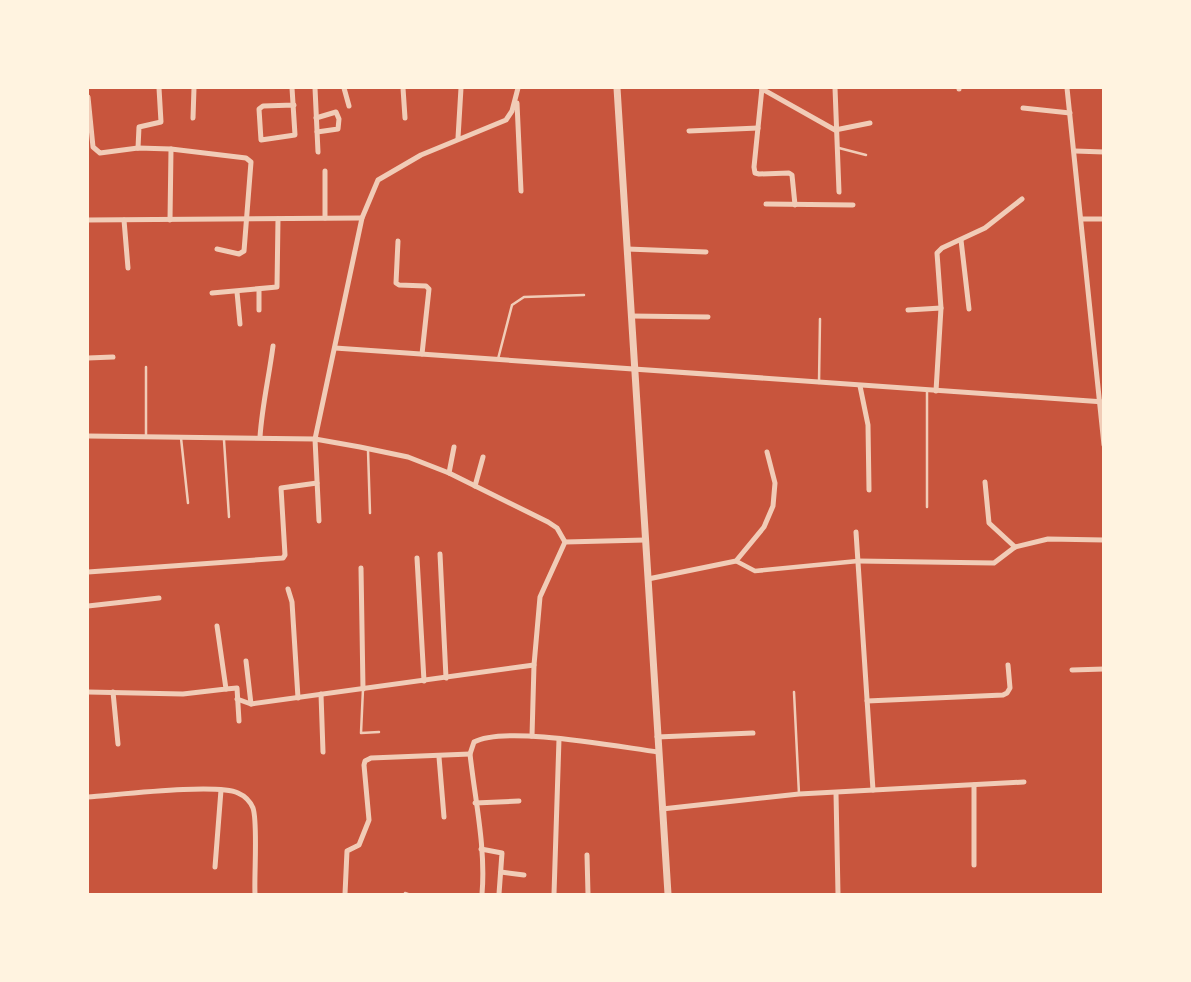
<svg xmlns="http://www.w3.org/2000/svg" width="1191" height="982" font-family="Arial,sans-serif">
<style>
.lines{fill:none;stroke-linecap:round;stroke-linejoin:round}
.service{stroke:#f1ccb7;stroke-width:2.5}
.pedestrian{stroke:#f1ccb7;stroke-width:4.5}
.minor{stroke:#f1ccb7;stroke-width:5}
.tertiary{stroke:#f1ccb7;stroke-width:7}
</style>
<rect width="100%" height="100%" fill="#c8553d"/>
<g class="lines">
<g class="service">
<path d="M 839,148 L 866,155"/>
<path d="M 498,359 L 512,305 L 524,297 L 584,295"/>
<path d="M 146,367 L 146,437"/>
<path d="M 819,383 L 820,319"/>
<path d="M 181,438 L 188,503"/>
<path d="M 224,440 L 229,517"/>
<path d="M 368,450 L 370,513"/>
<path d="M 927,507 L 927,392"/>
<path d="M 363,689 L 361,733 L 379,732"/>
<path d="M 794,692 L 799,794"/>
<path d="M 405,893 L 408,894"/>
</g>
<path class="pedestrian" d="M 736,561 L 755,571 L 858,561"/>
<g class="minor">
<path d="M 292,88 L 295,135 L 261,140 L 259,109 L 263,106 L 294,105"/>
<path d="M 315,88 L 318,152"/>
<path d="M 344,88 L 349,106"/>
<path d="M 403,88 L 405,118"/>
<path d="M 762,88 L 754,167 L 755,173 L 759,174 L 789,173 L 792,175 L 795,205"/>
<path d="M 835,88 L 839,192"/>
<path d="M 959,88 L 959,89"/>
<path d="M 1067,88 L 1104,445"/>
<path d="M 762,89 L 835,130 L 870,123"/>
<path d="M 88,97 L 93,147 L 100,153 L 138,148 L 171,149 L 246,158 L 251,162 L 244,251 L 239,254 L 217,249"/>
<path d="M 517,103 L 521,191"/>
<path d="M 1023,108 L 1070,113"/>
<path d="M 193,118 L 194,88"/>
<path d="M 316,118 L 336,112 L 339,119 L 338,129 L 317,132"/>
<path d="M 689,131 L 758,128"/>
<path d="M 458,138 L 461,88"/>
<path d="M 138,148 L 139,127 L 161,122 L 159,88"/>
<path d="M 1075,151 L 1104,152"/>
<path d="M 766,204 L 853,205"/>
<path d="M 325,218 L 325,171"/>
<path d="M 1082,219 L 1104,219"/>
<path d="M 88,220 L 362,218"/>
<path d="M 124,220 L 128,268"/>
<path d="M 170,220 L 171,149"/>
<path d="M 961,240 L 969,309"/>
<path d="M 398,241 L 396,283 L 399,285 L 426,286 L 429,289 L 422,354"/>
<path d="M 627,249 L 706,252"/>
<path d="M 259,290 L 259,310"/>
<path d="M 237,292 L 240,324"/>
<path d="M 212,293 L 277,287 L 278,219"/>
<path d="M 908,310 L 941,308"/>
<path d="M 631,316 L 708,317"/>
<path d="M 335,348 L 1104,402"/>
<path d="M 88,358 L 113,357"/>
<path d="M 860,386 L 868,425 L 869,490"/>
<path d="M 936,391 L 941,308 L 937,253 L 942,248 L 985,228 L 1022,199"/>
<path d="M 88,436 L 315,439 L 360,447 L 408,457 L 449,473 L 548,522 L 557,528 L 565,542"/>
<path d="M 260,437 C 262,406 269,377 273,346"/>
<path d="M 449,473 L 454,447"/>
<path d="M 985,482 L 989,523 L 1015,547"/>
<path d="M 475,486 L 483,457"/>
<path d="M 319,521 L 315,439 L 362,218 L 378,180 L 421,155 L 506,120 L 512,111 L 518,88"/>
<path d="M 856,532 L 873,790"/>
<path d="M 440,554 L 446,678"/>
<path d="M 417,558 L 424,681"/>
<path d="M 858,561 L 994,563 L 1015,547 L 1048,539 L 1104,540"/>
<path d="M 361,568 L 363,689"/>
<path d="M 88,572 L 283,558 L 285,555 L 281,488 L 317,483"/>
<path d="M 648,579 L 736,561 L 764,527 L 773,506 L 775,483 L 767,452"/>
<path d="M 288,589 L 292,602 L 298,698"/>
<path d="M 88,606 L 159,598"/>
<path d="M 246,661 L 251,704"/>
<path d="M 1072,670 L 1104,669"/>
<path d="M 226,689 L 237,688 L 239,721"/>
<path d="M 88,692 L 183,694 L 226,689 L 217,626"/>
<path d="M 113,692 L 118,744"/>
<path d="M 321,694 L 323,752"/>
<path d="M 237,699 L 251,704 L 534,665"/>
<path d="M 867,701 L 1003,695 L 1007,693 L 1010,688 L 1008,665"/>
<path d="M 532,736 L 534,665 L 540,597 L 565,542 L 645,540"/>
<path d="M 657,737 L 753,733"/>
<path d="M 439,757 L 444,817"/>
<path d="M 836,793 L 838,894"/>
<path d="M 88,797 C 117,795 216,783 238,793 C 245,796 250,801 253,808 C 258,822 254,876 255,894"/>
<path d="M 475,803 L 519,801"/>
<path d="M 662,809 L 799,794 L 1024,782"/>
<path d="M 481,849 L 502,853 L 499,894"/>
<path d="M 587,855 L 588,894"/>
<path d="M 974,865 L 974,785"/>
<path d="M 215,867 L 221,790"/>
<path d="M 501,872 L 524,875"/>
<path d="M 345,894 L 347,851 L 359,845 L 369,820 L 364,765 L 365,761 L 371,758 L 470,754"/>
<path d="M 482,894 C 486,848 475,800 470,754 L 474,742 C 505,725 619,747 658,752"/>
<path d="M 554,894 L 559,739"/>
</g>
<path class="tertiary" d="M 617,88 L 668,894"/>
</g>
<rect width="1191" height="982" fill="none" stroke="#fff3e0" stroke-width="178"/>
</svg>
